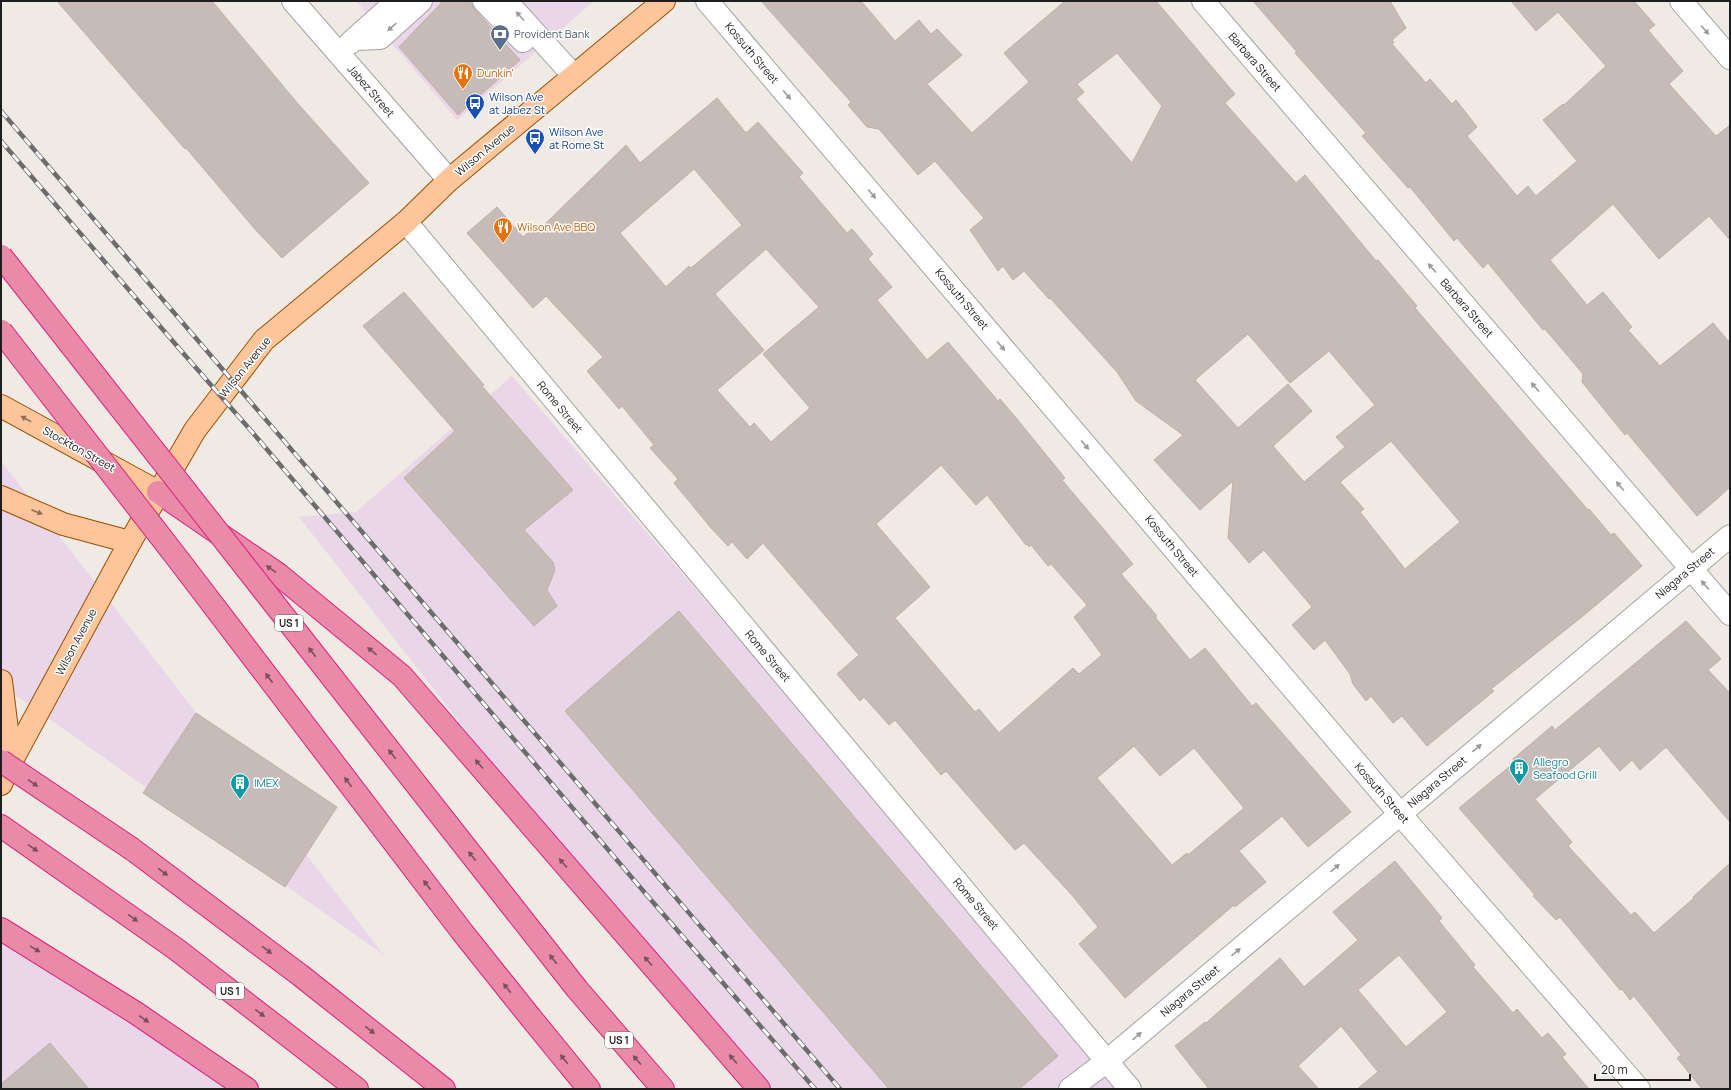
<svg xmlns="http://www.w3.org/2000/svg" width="1731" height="1090" font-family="Manrope,sans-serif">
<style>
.industrial{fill:#e9d6e8}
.building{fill:#c7bbb7;stroke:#c1aea6;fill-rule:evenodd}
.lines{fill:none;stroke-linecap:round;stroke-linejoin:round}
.minor-casing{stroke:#a2a2a2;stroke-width:24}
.major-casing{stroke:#985000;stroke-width:24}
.highway-casing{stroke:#de207d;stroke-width:24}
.minor{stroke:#fff;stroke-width:22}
.major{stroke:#fec49a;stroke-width:22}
.highway{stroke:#e98aa9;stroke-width:22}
.rail-casing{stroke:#6c6c6c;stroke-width:4.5}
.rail{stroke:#fff;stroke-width:3;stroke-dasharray:9;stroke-linecap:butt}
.highway-bridge-casing{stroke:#de207d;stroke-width:24;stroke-linecap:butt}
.highway-bridge{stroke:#e98aa9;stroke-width:22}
.oneway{fill:#9a9a9a}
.oneway2{fill:#8e715c}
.oneway3{fill:#794f5d}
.labels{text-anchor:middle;stroke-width:3;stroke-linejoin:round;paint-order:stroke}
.shield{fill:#fff;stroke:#626262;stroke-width:1}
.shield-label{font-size:10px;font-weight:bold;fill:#1e1e1e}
.service-label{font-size:11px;fill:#4e5e75;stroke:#fff;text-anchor:start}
.street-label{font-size:11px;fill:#1e1e1e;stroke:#fff}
.food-label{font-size:11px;fill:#c56008;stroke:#fff;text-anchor:start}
.transit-label{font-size:11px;fill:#164399;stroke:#fff;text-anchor:start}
.culture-label{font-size:11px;fill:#0d838f;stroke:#fff;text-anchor:start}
</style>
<rect width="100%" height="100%" fill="#efeae4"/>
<g class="industrial">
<path d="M 356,1 L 594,1 L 457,120 Z"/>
<path d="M 512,376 L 1126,1089 L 753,1089 L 721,1056 L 299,517 L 356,512 Z"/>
<path d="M 1,461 L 384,955 L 1,685 Z"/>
<path d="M 1,926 L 233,1089 L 1,1089 Z"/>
</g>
<g class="building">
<path d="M 57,1 L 212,1 L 299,105 L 369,183 L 282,258 L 254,228 L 186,148 L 185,149 Z"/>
<path d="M 443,1 L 470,1 L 475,10 L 520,60 L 458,115 L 399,47 Z"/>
<path d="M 761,1 L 861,1 L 895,41 L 919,20 L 931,34 L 937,29 L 962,55 L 927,84 L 972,133 L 1029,82 L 1004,53 L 1065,1 L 1156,1 L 1235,94 L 1225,103 L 1296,183 L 1305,175 L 1376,261 L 1378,260 L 1417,306 L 1415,308 L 1588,510 L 1589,509 L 1611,535 L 1614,533 L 1642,566 L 1583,616 L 1491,689 L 1494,691 L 1427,746 L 1402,716 L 1393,723 L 1371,696 L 1366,701 L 1353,684 L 1350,674 L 1325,640 L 1314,650 L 1292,625 L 1312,607 L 1264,550 L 1249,563 L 1228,538 L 1233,481 L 1200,510 L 1154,460 L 1183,435 L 1136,401 L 1117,372 L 1050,298 L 1049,299 L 1024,271 L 1013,280 L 1003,266 L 998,271 L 970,230 L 984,218 L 935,161 L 918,175 L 879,129 L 867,127 L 848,105 L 851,102 ZM 1117,53 L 1162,106 L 1132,163 L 1076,99 L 1084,92 L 1077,84 ZM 1248,334 L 1290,383 L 1329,351 L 1375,405 L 1336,437 L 1345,447 L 1304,482 L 1273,446 L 1312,411 L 1288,384 L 1238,428 L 1195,380 ZM 1391,441 L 1460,522 L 1405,569 L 1360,512 L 1364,509 L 1340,482 Z"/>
<path d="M 1253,1 L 1390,1 L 1406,28 L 1392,40 L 1394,42 L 1392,44 L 1426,83 L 1430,79 L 1452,104 L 1456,100 L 1477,127 L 1467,136 L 1517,196 L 1528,186 L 1536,196 L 1577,161 L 1543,120 L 1563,104 L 1564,105 L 1606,66 L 1558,12 L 1536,31 L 1511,1 L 1634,1 L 1655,25 L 1648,30 L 1683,71 L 1669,84 L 1716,136 L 1730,125 L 1730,240 L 1709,216 L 1659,259 L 1613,204 L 1550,260 L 1587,305 L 1603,292 L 1632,327 L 1628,330 L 1660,366 L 1713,323 L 1730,343 L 1730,487 L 1717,499 L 1697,516 L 1627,433 L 1625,435 L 1603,408 L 1582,382 L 1583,374 L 1545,329 L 1543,330 L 1488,263 L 1483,268 L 1457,238 L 1454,241 L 1410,187 L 1408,188 L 1362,136 L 1366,133 L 1295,53 L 1297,52 Z"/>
<path d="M 717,98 L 746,133 L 758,122 L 803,173 L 799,177 L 847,233 L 852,229 L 873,254 L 868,259 L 892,287 L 877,300 L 927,360 L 948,342 L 998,401 L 1000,399 L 1017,419 L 1065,478 L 1062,480 L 1133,564 L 1121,574 L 1157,616 L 1155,617 L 1190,660 L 1205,648 L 1252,706 L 1256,703 L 1351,812 L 1308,847 L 1282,816 L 1239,851 L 1266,882 L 1235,907 L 1234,905 L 1125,998 L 1079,944 L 1098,927 L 1071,894 L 1024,843 L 1015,850 L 946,771 L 941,775 L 895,720 L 889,725 L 864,697 L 860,701 L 837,674 L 859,655 L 763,543 L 747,559 L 732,542 L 728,546 L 711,528 L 674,483 L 678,479 L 650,448 L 654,445 L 622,406 L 619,409 L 587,371 L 603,357 L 546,296 L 533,308 L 467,233 L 497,207 L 523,237 L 538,224 L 541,228 L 626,145 L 640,163 ZM 694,169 L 742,225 L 691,268 L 689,266 L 666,287 L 620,233 ZM 766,249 L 819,307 L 763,354 L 810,408 L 771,442 L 754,423 L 750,427 L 717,390 L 764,350 L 715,294 ZM 941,465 L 976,505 L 987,495 L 1026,545 L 1028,544 L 1029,547 L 1031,545 L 1048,566 L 1051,564 L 1087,605 L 1074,617 L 1102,655 L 1079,674 L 1073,668 L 999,733 L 979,709 L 975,712 L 895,618 L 930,587 L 876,524 ZM 1134,746 L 1160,776 L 1194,748 L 1244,808 L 1188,855 L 1187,853 L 1172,865 L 1097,778 Z"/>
<path d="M 404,292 L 484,385 L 482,386 L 573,490 L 524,530 L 553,562 L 555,570 L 547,590 L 557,606 L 534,626 L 404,478 L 455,431 L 363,326 Z"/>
<path d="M 679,611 L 1058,1056 L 1019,1089 L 889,1089 L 565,711 Z"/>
<path d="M 1686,621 L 1721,659 L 1708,670 L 1730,693 L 1730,822 L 1666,747 L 1640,770 L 1632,760 L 1620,771 L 1599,746 L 1535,799 L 1572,842 L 1568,846 L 1631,915 L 1635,912 L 1654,933 L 1694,898 L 1693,897 L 1730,863 L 1730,1089 L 1702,1089 L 1677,1058 L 1681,1055 L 1634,996 L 1630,1000 L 1622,989 L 1620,990 L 1560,917 L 1556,920 L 1533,896 L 1535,895 L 1459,808 L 1515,762 L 1513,759 L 1552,726 L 1555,730 Z"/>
<path d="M 196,713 L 337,807 L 285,887 L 143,793 Z"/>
<path d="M 1395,861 L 1442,918 L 1439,921 L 1475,965 L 1473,967 L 1513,1013 L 1517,1009 L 1542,1038 L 1548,1033 L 1566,1054 L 1562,1057 L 1589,1089 L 1357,1089 L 1378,1072 L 1341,1026 L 1298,1066 L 1319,1089 L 1209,1089 L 1175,1046 L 1205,1022 L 1206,1023 L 1280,958 L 1304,987 L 1358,940 L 1333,912 ZM 1399,955 L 1447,1012 L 1406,1047 L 1358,990 Z"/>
<path d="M 50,1043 L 89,1089 L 1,1089 L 1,1084 Z"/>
</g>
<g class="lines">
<g class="minor-casing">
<g id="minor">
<path d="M 293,1 L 449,180"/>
<path d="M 484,1 L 523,41"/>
<path d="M 506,1 L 574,76"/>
<path d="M 707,1 L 1400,814 L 1639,1089"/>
<path d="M 1203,1 L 1730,614"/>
<path d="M 1681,1 L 1730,58"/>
<path d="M 355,39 L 380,38 L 421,1"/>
<path d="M 350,43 L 397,1"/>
<path d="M 406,222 L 1130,1089"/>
<path d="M 1070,1089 L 1107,1061 L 1730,536"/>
</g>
</g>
<g class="major-casing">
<g id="major">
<path d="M 1,406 L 158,492"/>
<path d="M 1,497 L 63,524 L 130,542"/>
<path d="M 1,681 L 11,762"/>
<path d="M 1,784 L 11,762 L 130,542 L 195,430 L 264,340 L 406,222 L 449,180 L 467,165 L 664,1"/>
</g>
</g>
<g class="highway-casing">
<g id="highway">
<path d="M 158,492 L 278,574 L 402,676 L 759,1089"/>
<path d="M 1,826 L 176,949 L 357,1089"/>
<path d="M 132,849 L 300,975 L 444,1089"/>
<path d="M 1,929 L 136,1013 L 247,1089"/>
<path d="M 577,989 L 663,1089"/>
<path d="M 531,1018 L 589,1089"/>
</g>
</g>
<use href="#minor" class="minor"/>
<use href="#major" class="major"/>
<use href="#highway" class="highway"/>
<g class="rail-casing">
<g id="rail">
<path d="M 1,111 L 840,1089"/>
<path d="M 1,141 L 183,353 L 253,433 L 645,893 L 815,1089"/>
</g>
</g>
<use href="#rail" class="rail"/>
<g class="highway-bridge-casing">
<g id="highway-bridge">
<path d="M 1,256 L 577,989"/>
<path d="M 1,331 L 181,563 L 463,933 L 531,1018"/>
<path d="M 1,761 L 132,849"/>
</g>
</g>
<use href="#highway-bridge" class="highway-bridge"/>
</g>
<defs><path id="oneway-solid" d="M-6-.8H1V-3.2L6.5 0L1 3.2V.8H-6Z"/></defs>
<g class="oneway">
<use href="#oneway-solid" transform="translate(520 16) rotate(-132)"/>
<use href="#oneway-solid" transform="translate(392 27) rotate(138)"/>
<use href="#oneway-solid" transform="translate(1705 30) rotate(49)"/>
<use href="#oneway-solid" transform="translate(787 95) rotate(50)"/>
<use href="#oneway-solid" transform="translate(872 194) rotate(50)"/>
<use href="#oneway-solid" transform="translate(1432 268) rotate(-131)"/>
<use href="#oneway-solid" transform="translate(1001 346) rotate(50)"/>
<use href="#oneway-solid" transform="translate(1535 387) rotate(-131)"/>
<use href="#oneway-solid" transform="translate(1085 445) rotate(50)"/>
<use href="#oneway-solid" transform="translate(1620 486) rotate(-131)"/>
<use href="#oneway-solid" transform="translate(1705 585) rotate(-131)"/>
<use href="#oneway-solid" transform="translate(1477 748) rotate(-40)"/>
<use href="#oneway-solid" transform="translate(1335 868) rotate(-40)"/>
<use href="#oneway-solid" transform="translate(1236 952) rotate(-40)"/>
<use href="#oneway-solid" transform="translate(1137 1036) rotate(-40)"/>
</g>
<g class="oneway2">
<use href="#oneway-solid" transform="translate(26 419) rotate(-151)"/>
<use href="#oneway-solid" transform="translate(37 512) rotate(23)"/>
</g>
<g class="oneway3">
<use href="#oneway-solid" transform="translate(271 569) rotate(-146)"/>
<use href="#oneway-solid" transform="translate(372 651) rotate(-141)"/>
<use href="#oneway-solid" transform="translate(312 652) rotate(-128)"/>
<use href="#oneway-solid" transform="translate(269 678) rotate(-127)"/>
<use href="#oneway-solid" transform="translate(392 754) rotate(-128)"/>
<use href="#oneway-solid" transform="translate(479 764) rotate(-131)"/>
<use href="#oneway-solid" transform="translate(348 782) rotate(-127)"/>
<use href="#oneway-solid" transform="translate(33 783) rotate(34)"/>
<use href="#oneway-solid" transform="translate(33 848) rotate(35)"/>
<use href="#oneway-solid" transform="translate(472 856) rotate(-128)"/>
<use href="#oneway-solid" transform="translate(563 863) rotate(-131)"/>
<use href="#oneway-solid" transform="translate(163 872) rotate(36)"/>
<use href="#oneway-solid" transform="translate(427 885) rotate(-127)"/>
<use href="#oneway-solid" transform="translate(133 918) rotate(36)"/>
<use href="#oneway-solid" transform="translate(35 949) rotate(31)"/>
<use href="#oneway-solid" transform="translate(267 950) rotate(37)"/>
<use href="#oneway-solid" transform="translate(553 959) rotate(-128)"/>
<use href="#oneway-solid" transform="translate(648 961) rotate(-131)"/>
<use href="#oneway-solid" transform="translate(507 988) rotate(-129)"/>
<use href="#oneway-solid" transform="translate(260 1013) rotate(37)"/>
<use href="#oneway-solid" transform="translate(144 1019) rotate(34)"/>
<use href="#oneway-solid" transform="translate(370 1030) rotate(38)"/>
<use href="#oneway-solid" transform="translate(564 1059) rotate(-129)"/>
<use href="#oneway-solid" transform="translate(733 1059) rotate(-131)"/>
<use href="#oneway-solid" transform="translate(637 1060) rotate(-131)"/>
</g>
<defs>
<g id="bank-pin" transform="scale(1)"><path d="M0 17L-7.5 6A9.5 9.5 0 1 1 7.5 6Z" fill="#5c6f8a" stroke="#fff"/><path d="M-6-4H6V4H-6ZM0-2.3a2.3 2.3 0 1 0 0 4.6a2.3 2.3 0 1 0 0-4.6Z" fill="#fff"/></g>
<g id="restaurant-pin" transform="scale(1)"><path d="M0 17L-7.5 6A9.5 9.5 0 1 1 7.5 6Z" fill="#e8710a" stroke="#fff"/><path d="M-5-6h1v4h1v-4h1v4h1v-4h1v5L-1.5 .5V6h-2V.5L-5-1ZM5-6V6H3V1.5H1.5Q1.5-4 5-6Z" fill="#fff"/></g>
<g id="bus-pin" transform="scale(1)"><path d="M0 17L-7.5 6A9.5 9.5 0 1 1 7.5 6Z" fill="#1a4fb4" stroke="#fff"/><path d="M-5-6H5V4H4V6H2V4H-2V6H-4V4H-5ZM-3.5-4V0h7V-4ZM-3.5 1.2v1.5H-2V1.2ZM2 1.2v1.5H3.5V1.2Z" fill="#fff"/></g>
<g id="building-pin" transform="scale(1)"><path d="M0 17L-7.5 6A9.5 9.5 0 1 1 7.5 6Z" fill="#0f9aa8" stroke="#fff"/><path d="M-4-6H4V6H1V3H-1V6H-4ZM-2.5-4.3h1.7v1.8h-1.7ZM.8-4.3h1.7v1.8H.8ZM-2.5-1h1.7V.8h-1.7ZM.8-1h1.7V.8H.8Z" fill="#fff"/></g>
</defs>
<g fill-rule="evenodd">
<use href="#bank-pin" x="500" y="34"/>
<use href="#restaurant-pin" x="463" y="73"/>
<use href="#bus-pin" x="475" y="103"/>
<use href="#bus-pin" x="535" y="138"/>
<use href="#restaurant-pin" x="503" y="227"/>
<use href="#building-pin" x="1519" y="768"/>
<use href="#building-pin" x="240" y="783"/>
</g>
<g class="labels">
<g class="shield">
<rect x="275" y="615" width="28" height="16" rx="3"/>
<rect x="216" y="983" width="28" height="16" rx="3"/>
<rect x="605" y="1032" width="28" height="16" rx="3"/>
</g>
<g class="shield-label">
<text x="289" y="627">US 1</text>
<text x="230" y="995">US 1</text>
<text x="619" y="1044">US 1</text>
</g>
<g class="service-label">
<text x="514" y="38">Provident Bank</text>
</g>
<g class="street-label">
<text transform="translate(752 53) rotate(50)" y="4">Kossuth Street</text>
<text transform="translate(1255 62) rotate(49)" y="4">Barbara Street</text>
<text transform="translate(371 91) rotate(49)" y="4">Jabez Street</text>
<text transform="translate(485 150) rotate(-40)" y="4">Wilson Avenue</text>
<text transform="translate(962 299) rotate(50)" y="4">Kossuth Street</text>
<text transform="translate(1467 308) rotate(49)" y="4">Barbara Street</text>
<text transform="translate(245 367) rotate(-51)" y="4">Wilson Avenue</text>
<text transform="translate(560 407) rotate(50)" y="4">Rome Street</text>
<text transform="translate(79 449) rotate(29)" y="4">Stockton Street</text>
<text transform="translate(1172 546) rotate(50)" y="4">Kossuth Street</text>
<text transform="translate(1685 573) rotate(-40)" y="4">Niagara Street</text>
<text transform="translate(76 642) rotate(-62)" y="4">Wilson Avenue</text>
<text transform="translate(768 656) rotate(50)" y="4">Rome Street</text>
<text transform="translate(1437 782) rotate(-40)" y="4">Niagara Street</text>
<text transform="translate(1382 793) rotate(49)" y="4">Kossuth Street</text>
<text transform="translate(976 904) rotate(50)" y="4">Rome Street</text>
<text transform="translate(1190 991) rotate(-40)" y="4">Niagara Street</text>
</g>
<g class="food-label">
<text x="477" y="77">Dunkin'</text>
<text x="517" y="231">Wilson Ave BBQ</text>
</g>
<g class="transit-label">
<text x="489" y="101">Wilson Ave<tspan x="489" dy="13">at Jabez St</tspan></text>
<text x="549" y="136">Wilson Ave<tspan x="549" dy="13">at Rome St</tspan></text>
</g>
<g class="culture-label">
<text x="1533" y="766">Allegro<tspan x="1533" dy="13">Seafood Grill</tspan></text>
<text x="254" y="787">IMEX</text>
</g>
</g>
<rect width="1731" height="1090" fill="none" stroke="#1e1e1e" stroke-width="4"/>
<path d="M1595 1074v6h95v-6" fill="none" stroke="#1e1e1e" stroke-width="2"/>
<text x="1601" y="1074" font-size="12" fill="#1e1e1e" stroke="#ffffff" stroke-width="3" paint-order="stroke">20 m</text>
</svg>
